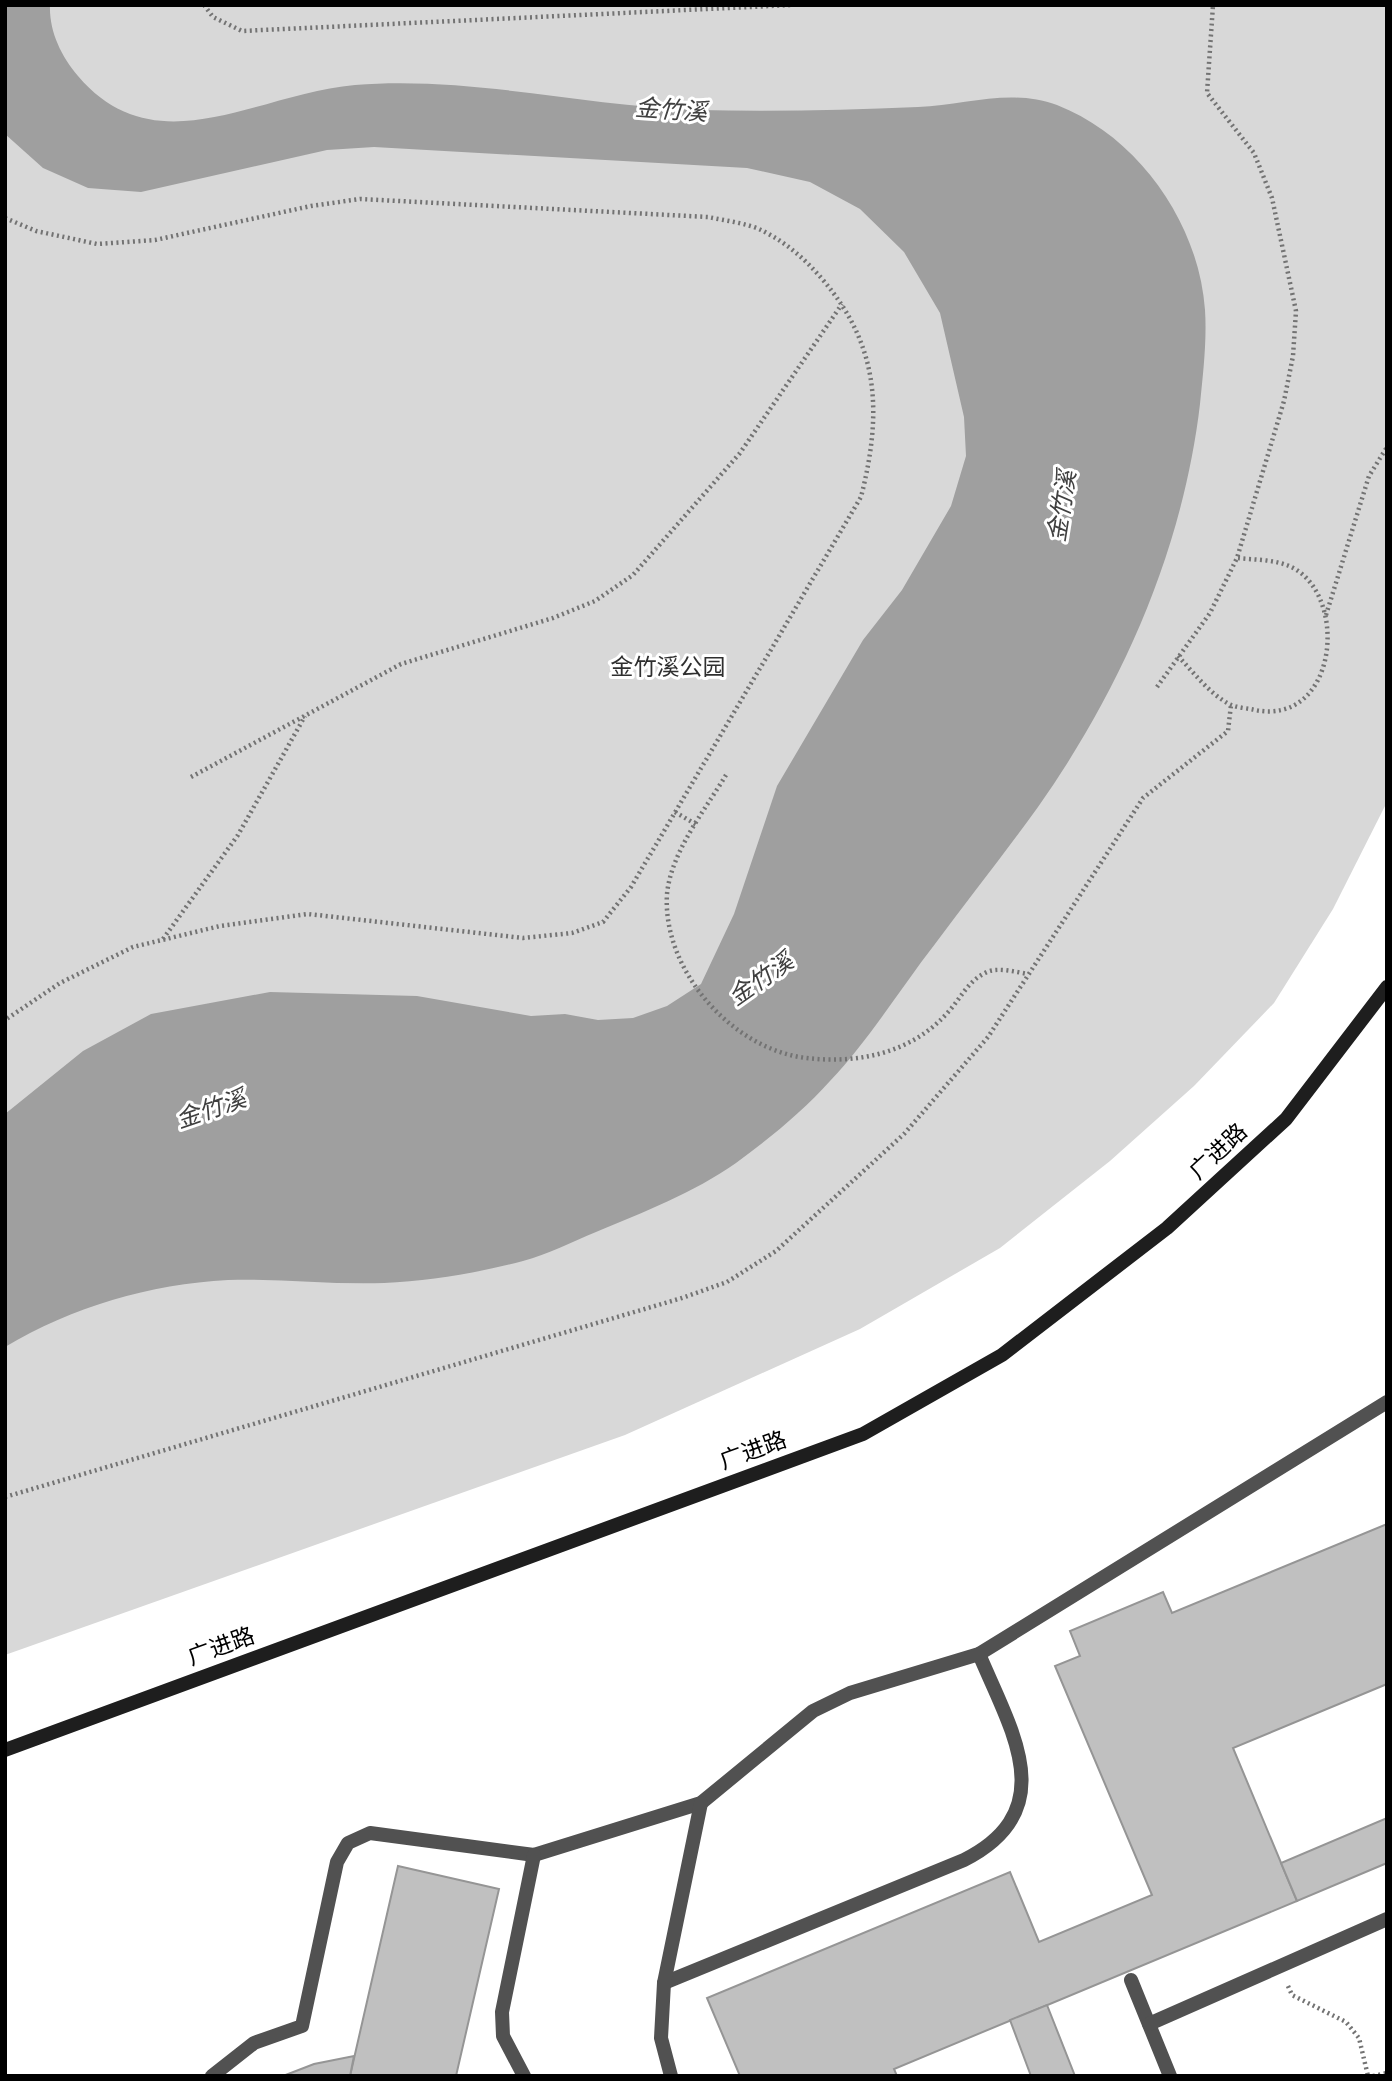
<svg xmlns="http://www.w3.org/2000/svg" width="1392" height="2081" font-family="'Roboto Condensed','Noto Sans SC',sans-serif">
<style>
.green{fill:#d8d8d8}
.water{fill:#9f9f9f}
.building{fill:#c0c0c0;stroke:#959595;stroke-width:2}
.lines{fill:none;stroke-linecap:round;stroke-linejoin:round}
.path{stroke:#737373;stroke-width:4.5;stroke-dasharray:2 3.5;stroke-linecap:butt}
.lane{stroke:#515151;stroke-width:14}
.street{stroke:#515151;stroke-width:14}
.secondary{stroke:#1e1e1e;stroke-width:14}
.labels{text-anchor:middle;stroke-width:6;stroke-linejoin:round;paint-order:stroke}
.park-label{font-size:23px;fill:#2f2f2f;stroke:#fff}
.street-label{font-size:23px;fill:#000;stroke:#fff}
.water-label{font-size:24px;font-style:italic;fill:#404040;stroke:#fff}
</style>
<rect width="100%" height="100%" fill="#fff"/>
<path class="green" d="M 5,5 L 1387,5 L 1387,802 L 1333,909 L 1274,1003 L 1194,1086 L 1110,1161 L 1000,1248 L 860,1329 L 625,1435 L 5,1655 Z"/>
<path class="water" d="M 5,5 L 50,5 C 49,31 61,56 78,76 C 156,168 258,93 355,85 C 471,76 584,106 698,110 C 771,112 845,110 918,107 C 965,105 1011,88 1057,105 C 1139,137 1199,224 1205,310 C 1207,341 1203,374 1200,404 C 1183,549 1122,688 1038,807 C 1005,853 969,898 935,944 C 900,989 869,1040 830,1081 C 803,1111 769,1139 736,1163 C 693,1193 644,1212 596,1232 C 572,1242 548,1254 523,1261 C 477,1273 431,1281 384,1283 C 332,1285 280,1278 228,1280 C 150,1284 72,1307 5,1347 L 5,1114 L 83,1051 L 151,1014 L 270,992 L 417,996 L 531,1016 L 565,1014 L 598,1020 L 633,1018 L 667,1006 L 701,984 L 734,914 L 777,786 L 863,640 L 902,590 L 951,506 L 966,456 L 964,417 L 940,313 L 904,252 L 860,209 L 810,182 L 747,168 L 374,147 L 327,150 L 141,192 L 88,188 L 43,168 L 5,134 Z"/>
<g class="building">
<path d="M 1387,1524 L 1387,1684 L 1233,1748 L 1297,1901 L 894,2069 L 897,2076 L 740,2076 L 707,1998 L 1010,1872 L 1039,1942 L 1152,1895 L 1055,1666 L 1080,1656 L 1070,1631 L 1163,1592 L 1172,1613 Z"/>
<path d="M 1387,1818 L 1387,1863 L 1297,1901 L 1281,1863 Z"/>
<path d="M 398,1866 L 499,1889 L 456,2076 L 350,2076 Z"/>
<path d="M 1047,2005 L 1075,2076 L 1031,2076 L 1010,2020 Z"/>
<path d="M 354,2056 L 350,2076 L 283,2076 L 314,2064 Z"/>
</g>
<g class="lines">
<g class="path">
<path d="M 204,5 L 213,17 L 242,31 L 792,5"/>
<path d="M 5,218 L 36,231 L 97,244 L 155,240 L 311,206 L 360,199 L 708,217 C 726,221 749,223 765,232 C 788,244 806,260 823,280 C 880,347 882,414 861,497 L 631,887 L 603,922 L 572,933 L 523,938 L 308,914 L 220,926 L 133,947 L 60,983 L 5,1020"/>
<path d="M 1326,615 L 1369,476 L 1387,447"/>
<path d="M 1178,656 C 1194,673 1209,693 1229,704 C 1237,708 1247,708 1255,710 C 1336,726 1349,601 1295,569 C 1278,559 1255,560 1237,558"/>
<path d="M 1157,687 L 1210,613 L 1237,558 L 1284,401 L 1293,356 L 1296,311 L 1272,198 L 1254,153 L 1207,93 L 1213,5"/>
<path d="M 726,775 C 705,810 671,852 667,894 C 662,969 731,1049 806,1058 C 860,1064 913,1053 950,1010 C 962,996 969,980 987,972 C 998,967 1016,972 1028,974"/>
<path d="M 191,777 L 401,664 L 553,618 L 595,601 L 633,575 L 740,453 L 842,304"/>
<path d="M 675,812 L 697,825"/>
<path d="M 163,939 L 238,835 L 305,716"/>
<path d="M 5,1497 L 682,1298 L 727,1282 L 776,1251 L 904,1134 L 988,1037 L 1143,798 L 1228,731 L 1231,705"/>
<path d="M 1288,1986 L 1292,1995 L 1346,2022 L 1359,2038 L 1368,2076"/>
<path d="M 1373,2076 L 1387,2073"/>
</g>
<g class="lane">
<path d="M 1131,1980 L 1170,2076"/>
<path d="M 664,1983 L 964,1860 C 1063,1810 1011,1730 979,1654"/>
<path d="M 1149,2024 L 1387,1919"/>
</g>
<g class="street">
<path d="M 212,2076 L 254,2043 L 302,2026 L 337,1862 L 348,1843 L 370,1833 L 534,1855 L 701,1803 L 813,1711 L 850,1693 L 979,1654 L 1387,1402"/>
<path d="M 524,2076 L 503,2036 L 502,2012 L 534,1855"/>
<path d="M 671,2076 L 661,2038 L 664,1983 L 701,1803"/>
</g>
<path class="secondary" d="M 5,1750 L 863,1434 L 1002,1355 L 1167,1228 L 1286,1119 L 1387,987"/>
</g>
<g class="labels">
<g class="park-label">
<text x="668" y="675">金竹溪公园</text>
</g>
<g class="street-label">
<text transform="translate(1218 1151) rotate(-43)" y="8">广进路</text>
<text transform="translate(753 1450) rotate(-20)" y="8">广进路</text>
<text transform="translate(221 1646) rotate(-20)" y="8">广进路</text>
</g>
<g class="water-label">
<text transform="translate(671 110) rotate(4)" y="8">金竹溪</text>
<text transform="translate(1062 506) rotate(-81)" y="8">金竹溪</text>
<text transform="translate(761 979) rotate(-35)" y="8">金竹溪</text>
<text transform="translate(211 1109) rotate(-19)" y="8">金竹溪</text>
</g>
</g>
<rect width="1392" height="2081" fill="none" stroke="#000000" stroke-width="14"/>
</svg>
